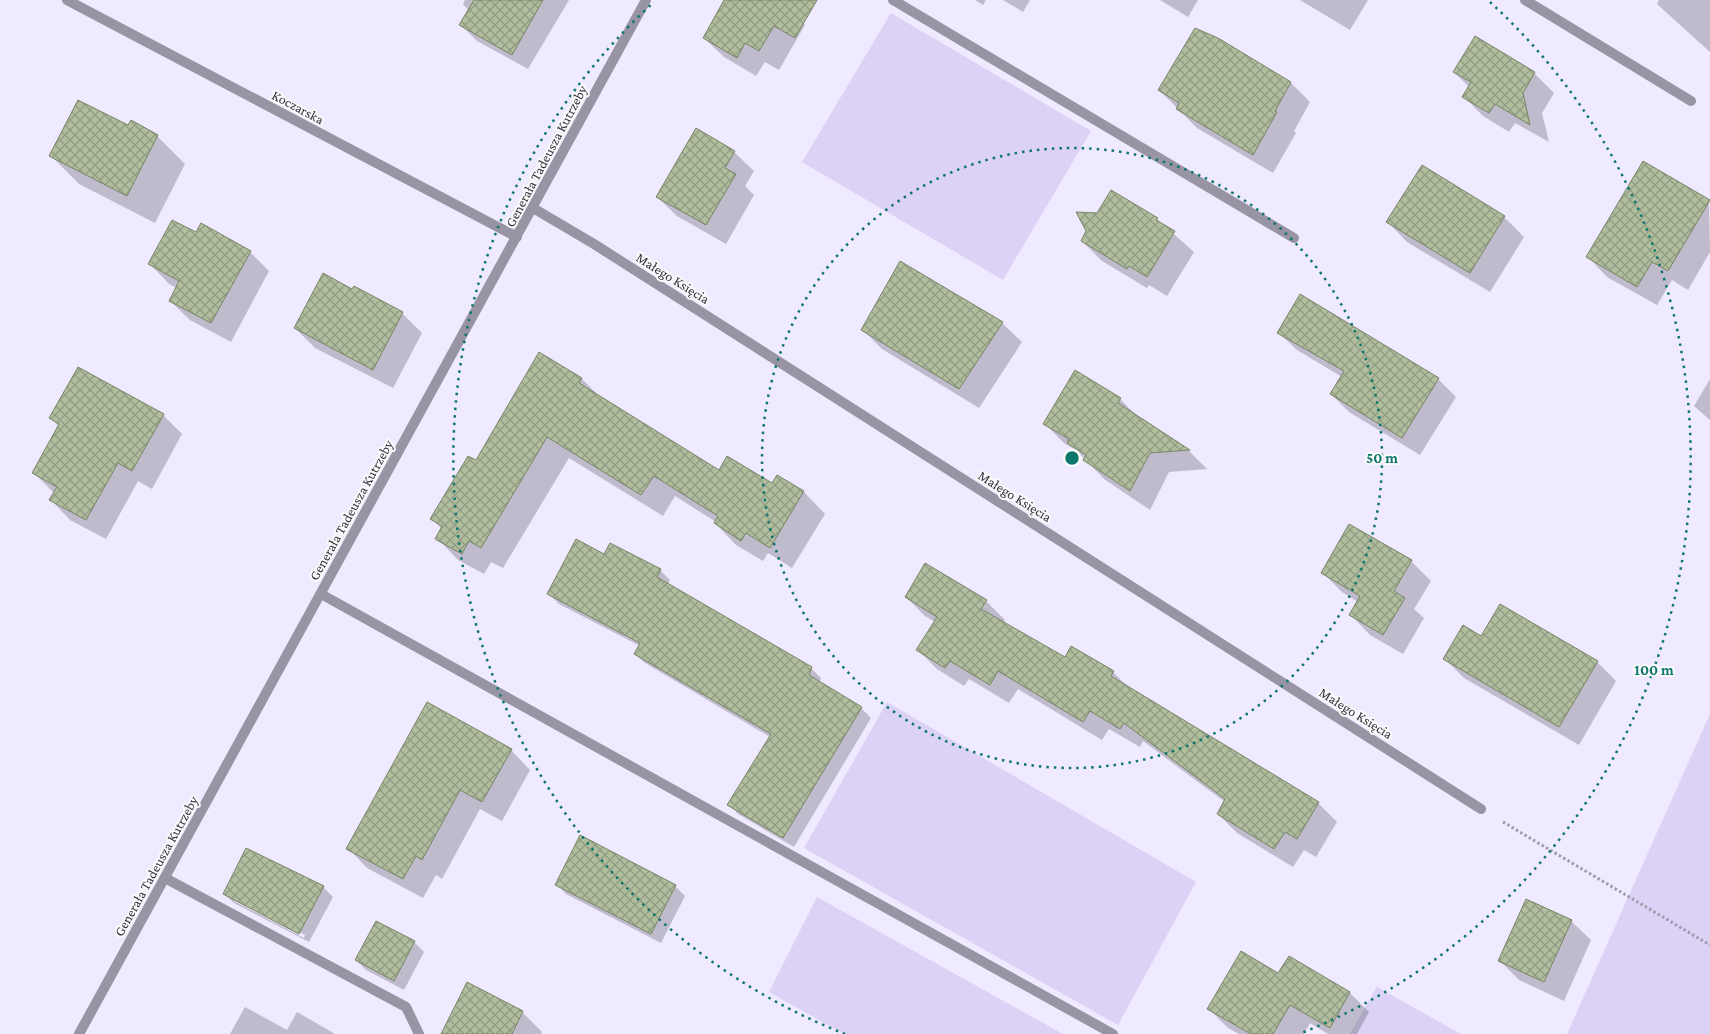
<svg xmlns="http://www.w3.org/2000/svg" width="1710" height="1034" font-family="'Crimson Pro',serif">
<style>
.green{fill:#dbd2f6}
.shadow{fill:#0003;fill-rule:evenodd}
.building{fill:url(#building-cross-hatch);stroke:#788566}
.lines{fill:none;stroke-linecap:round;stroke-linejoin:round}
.path{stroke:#9f9bad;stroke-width:3;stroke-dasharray:2.5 2.5;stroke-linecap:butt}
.service{stroke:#9894a3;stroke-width:10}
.minor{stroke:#9894a3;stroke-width:10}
.ring{fill:none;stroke:#0f766e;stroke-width:2.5;stroke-dasharray:2.5 5}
.labels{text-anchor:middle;stroke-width:4;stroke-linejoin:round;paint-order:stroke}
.street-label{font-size:14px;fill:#363240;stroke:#fbfbfb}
.centre{fill:#0f766e;stroke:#fbfbfb;stroke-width:2.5}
.ring-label{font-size:15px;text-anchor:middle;font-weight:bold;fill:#0f766e;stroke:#fbfbfb;stroke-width:4;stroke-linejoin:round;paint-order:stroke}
</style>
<defs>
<pattern id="building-cross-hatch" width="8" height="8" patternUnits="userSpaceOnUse" patternTransform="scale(1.25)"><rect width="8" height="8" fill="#b0be9e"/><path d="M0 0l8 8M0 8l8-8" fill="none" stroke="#909b82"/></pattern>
</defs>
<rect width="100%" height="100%" fill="#efeaff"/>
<g class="green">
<path d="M 891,13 L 1091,131 L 1003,280 L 802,162 Z"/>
<path d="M 887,702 L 1196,882 L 1118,1025 L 804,848 Z"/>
<path d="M 1710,714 L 1710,1034 L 1567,1034 Z"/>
<path d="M 817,897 L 1063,1034 L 844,1034 L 769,992 Z"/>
<path d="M 1377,986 L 1377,987 L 1461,1034 L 1350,1034 Z"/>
</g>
<g class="shadow">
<path d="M 465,0 L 569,0 L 528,69 L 477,41 L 461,25 L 469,11 L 463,4 Z"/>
<path d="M 726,0 L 775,0 L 786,6 L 805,25 L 779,70 L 765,62 L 756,76 L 724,57 L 704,38 Z"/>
<path d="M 975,0 L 986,0 L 983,5 Z"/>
<path d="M 1003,0 L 1030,0 L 1023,12 Z"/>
<path d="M 1160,0 L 1198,0 L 1188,17 Z"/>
<path d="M 1300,0 L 1368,0 L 1350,30 Z"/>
<path d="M 1659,0 L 1710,0 L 1710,52 L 1657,4 Z"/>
<path d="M 1454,72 L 1534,73 L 1554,93 L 1542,113 L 1549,142 L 1515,123 L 1509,132 L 1483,116 L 1463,96 L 1469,87 Z"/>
<path d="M 1291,83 L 1310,102 L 1294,131 L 1296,133 L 1273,173 L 1197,128 L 1159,90 Z"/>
<path d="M 128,127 L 157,136 L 185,164 L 155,223 L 79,184 L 51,156 Z"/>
<path d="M 734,152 L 754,171 L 745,186 L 754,195 L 726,244 L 677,216 L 657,197 Z"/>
<path d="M 1709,201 L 1710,252 L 1688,290 L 1672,280 L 1657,305 L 1607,277 L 1588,257 Z"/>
<path d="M 1504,217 L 1524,237 L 1490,292 L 1407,242 L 1388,222 Z"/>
<path d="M 1157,219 L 1194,252 L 1167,296 L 1149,285 L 1147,288 L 1102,261 L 1082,241 Z"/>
<path d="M 196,234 L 250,252 L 269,271 L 231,342 L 190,320 L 170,301 L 177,288 L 169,284 L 150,264 Z"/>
<path d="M 901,263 L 1002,323 L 1022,342 L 979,408 L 882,349 L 863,330 Z"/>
<path d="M 353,291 L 402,313 L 422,333 L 393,388 L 315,348 L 295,328 Z"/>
<path d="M 1279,333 L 1438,379 L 1456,397 L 1420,455 L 1349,412 L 1331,394 L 1342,377 L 1297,350 Z"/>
<path d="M 539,354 L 582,379 L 602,399 L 719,472 L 773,485 L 777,476 L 804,492 L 825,514 L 792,568 L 768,553 L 763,561 L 736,545 L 715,523 L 716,522 L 675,496 L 663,516 L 569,458 L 503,568 L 491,562 L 484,574 L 458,560 L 437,538 L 442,529 L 432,519 L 476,462 Z"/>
<path d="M 1076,372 L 1120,399 L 1140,419 L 1189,451 L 1207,469 L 1169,472 L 1150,510 L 1104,479 L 1076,450 L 1064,443 L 1045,424 Z"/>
<path d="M 1710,379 L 1710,420 L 1694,406 Z"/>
<path d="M 163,415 L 182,434 L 152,489 L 138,481 L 106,539 L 70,520 L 51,500 L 55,494 L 34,473 L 59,427 L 51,418 Z"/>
<path d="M 1350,525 L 1411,561 L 1431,581 L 1414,609 L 1424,618 L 1403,654 L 1370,635 L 1351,615 L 1358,602 L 1342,592 L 1323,573 Z"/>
<path d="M 610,544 L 660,570 L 670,580 L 668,584 L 811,668 L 821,678 L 819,683 L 861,708 L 871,718 L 794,847 L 738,814 L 729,804 L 770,737 L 645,663 L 635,654 L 640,646 L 559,604 L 549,594 L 604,556 Z"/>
<path d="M 906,597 L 986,601 L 1005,620 L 1003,623 L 1065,659 L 1072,647 L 1113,672 L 1130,689 L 1318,803 L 1337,822 L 1316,857 L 1304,850 L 1293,867 L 1237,833 L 1218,814 L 1225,802 L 1143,741 L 1140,747 L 1109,729 L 1102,740 L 1018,689 L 1009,703 L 969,679 L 964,686 L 937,669 L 918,650 L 935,622 L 925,616 Z"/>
<path d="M 1482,637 L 1597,662 L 1616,681 L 1579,745 L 1464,678 L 1444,658 Z"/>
<path d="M 511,750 L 530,770 L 502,821 L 480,809 L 442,879 L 436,875 L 423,898 L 367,868 L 348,848 Z"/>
<path d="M 557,884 L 675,886 L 685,896 L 661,943 L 566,894 Z"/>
<path d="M 323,887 L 333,897 L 309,942 L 234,903 L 224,894 ZM 234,898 L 305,935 L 304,938 L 234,901 Z"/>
<path d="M 1571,921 L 1591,940 L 1564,1001 L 1519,980 L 1500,961 Z"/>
<path d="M 414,942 L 424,952 L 404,990 L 366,970 L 356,960 Z"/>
<path d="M 1289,958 L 1350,993 L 1369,1012 L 1357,1034 L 1328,1034 L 1310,1023 L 1304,1034 L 1239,1034 L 1228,1028 L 1209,1009 L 1278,975 Z"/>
<path d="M 245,1007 L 287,1030 L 297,1012 L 335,1034 L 230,1034 Z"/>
<path d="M 522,1012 L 542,1032 L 541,1034 L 444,1034 Z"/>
</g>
<g class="building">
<path d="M 474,0 L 543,0 L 512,55 L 459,25 Z"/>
<path d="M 724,0 L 817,0 L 795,38 L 774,26 L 759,51 L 745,43 L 737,58 L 703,38 Z"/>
<path d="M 1195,28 L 1218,38 L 1291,82 L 1275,111 L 1277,112 L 1253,155 L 1176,109 L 1179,103 L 1158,90 Z"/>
<path d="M 1475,36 L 1535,72 L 1523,93 L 1530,125 L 1495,104 L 1489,113 L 1462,97 L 1471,82 L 1453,72 Z"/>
<path d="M 78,100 L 128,125 L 131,120 L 158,135 L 127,196 L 49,156 Z"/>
<path d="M 696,128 L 735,151 L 725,168 L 736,174 L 706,225 L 656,197 Z"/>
<path d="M 1643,161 L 1710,200 L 1668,271 L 1652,262 L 1637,287 L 1586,257 Z"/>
<path d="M 1422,165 L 1505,216 L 1470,273 L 1386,222 Z"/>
<path d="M 1111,190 L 1158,218 L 1156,220 L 1175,231 L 1147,277 L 1129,266 L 1127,269 L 1081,241 L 1086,231 L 1076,212 L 1097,213 Z"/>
<path d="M 172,220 L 196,232 L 201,223 L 251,251 L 211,323 L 169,301 L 179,281 L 148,264 Z"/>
<path d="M 900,261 L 1003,322 L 959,389 L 861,330 Z"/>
<path d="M 323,273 L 352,289 L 354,286 L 403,312 L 373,370 L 294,328 Z"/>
<path d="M 1300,294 L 1439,378 L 1402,438 L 1330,394 L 1344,371 L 1277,333 Z"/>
<path d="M 539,352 L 582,378 L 579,383 L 719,470 L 727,456 L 772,483 L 777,475 L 804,491 L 770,548 L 746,533 L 741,541 L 714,523 L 718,516 L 654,476 L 641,495 L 547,437 L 481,548 L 469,541 L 462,554 L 435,539 L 442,526 L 430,519 L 468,456 L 476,460 Z"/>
<path d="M 78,367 L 164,414 L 132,471 L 118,463 L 86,520 L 49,500 L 57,487 L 32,473 L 59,424 L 49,418 Z"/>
<path d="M 1075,370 L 1121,398 L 1118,403 L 1190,450 L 1150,453 L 1130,491 L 1083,460 L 1086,455 L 1067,443 L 1069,439 L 1043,424 Z"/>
<path d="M 1349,524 L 1412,560 L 1394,591 L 1405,598 L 1383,635 L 1349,615 L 1360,596 L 1321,573 Z"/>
<path d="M 576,539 L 604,554 L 610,543 L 661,569 L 657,577 L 812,667 L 809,675 L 862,707 L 783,838 L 727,805 L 771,734 L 634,654 L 640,643 L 547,594 Z"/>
<path d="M 925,563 L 987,600 L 981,609 L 1065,657 L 1071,646 L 1114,671 L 1111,676 L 1319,802 L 1297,839 L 1285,832 L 1274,849 L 1217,814 L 1225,799 L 1124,723 L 1120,729 L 1090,711 L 1083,722 L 998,671 L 990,685 L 950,661 L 945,668 L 916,650 L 937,617 L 905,597 Z"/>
<path d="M 1500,604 L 1598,661 L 1559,727 L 1443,659 L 1463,625 L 1481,636 Z"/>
<path d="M 427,702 L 512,749 L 482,802 L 460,790 L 422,860 L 416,856 L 403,879 L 346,849 Z"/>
<path d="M 580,835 L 676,885 L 651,934 L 555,885 Z"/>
<path d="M 246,848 L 324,886 L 299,934 L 223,894 Z"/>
<path d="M 1526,899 L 1572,920 L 1544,982 L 1498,961 Z"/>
<path d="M 376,921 L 415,941 L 394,981 L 355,960 Z"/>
<path d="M 1241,951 L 1278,973 L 1289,956 L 1350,992 L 1330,1028 L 1290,1005 L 1273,1034 L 1251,1034 L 1207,1009 Z"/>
<path d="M 467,982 L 523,1011 L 512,1034 L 441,1034 Z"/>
</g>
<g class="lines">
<path class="path" d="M 1503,822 L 1710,945"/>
<g class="service">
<path d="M 893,0 L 1294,238"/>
<path d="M 1525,0 L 1691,101"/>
<path d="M 321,594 L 1113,1034"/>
<path d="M 165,878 L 406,1007 L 419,1034"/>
</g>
<g class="minor">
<path d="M 67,0 L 517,237"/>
<path d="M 533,208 L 594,244 L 1481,809"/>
<path d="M 79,1034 L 646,0"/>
</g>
</g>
<g class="ring">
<circle cx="1072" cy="458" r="310"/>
<path d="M845 1034A619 619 0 0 1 654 2M1490 2A619 619 0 0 1 1299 1034"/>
</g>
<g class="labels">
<g class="street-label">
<text transform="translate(298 107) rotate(28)" y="5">Koczarska</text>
<text transform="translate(546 156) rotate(-62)" y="5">Generała Tadeusza Kutrzeby</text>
<text transform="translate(673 278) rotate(32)" y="5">Małego Księcia</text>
<text transform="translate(1015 496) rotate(32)" y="5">Małego Księcia</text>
<text transform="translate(351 510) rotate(-61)" y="5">Generała Tadeusza Kutrzeby</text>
<text transform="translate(1356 713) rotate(32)" y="5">Małego Księcia</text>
<text transform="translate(156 866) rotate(-61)" y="5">Generała Tadeusza Kutrzeby</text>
</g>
</g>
<circle cx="1072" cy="458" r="8" class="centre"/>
<g class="ring-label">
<text x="1382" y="463">50 m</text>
<text x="1654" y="675">100 m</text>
</g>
</svg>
